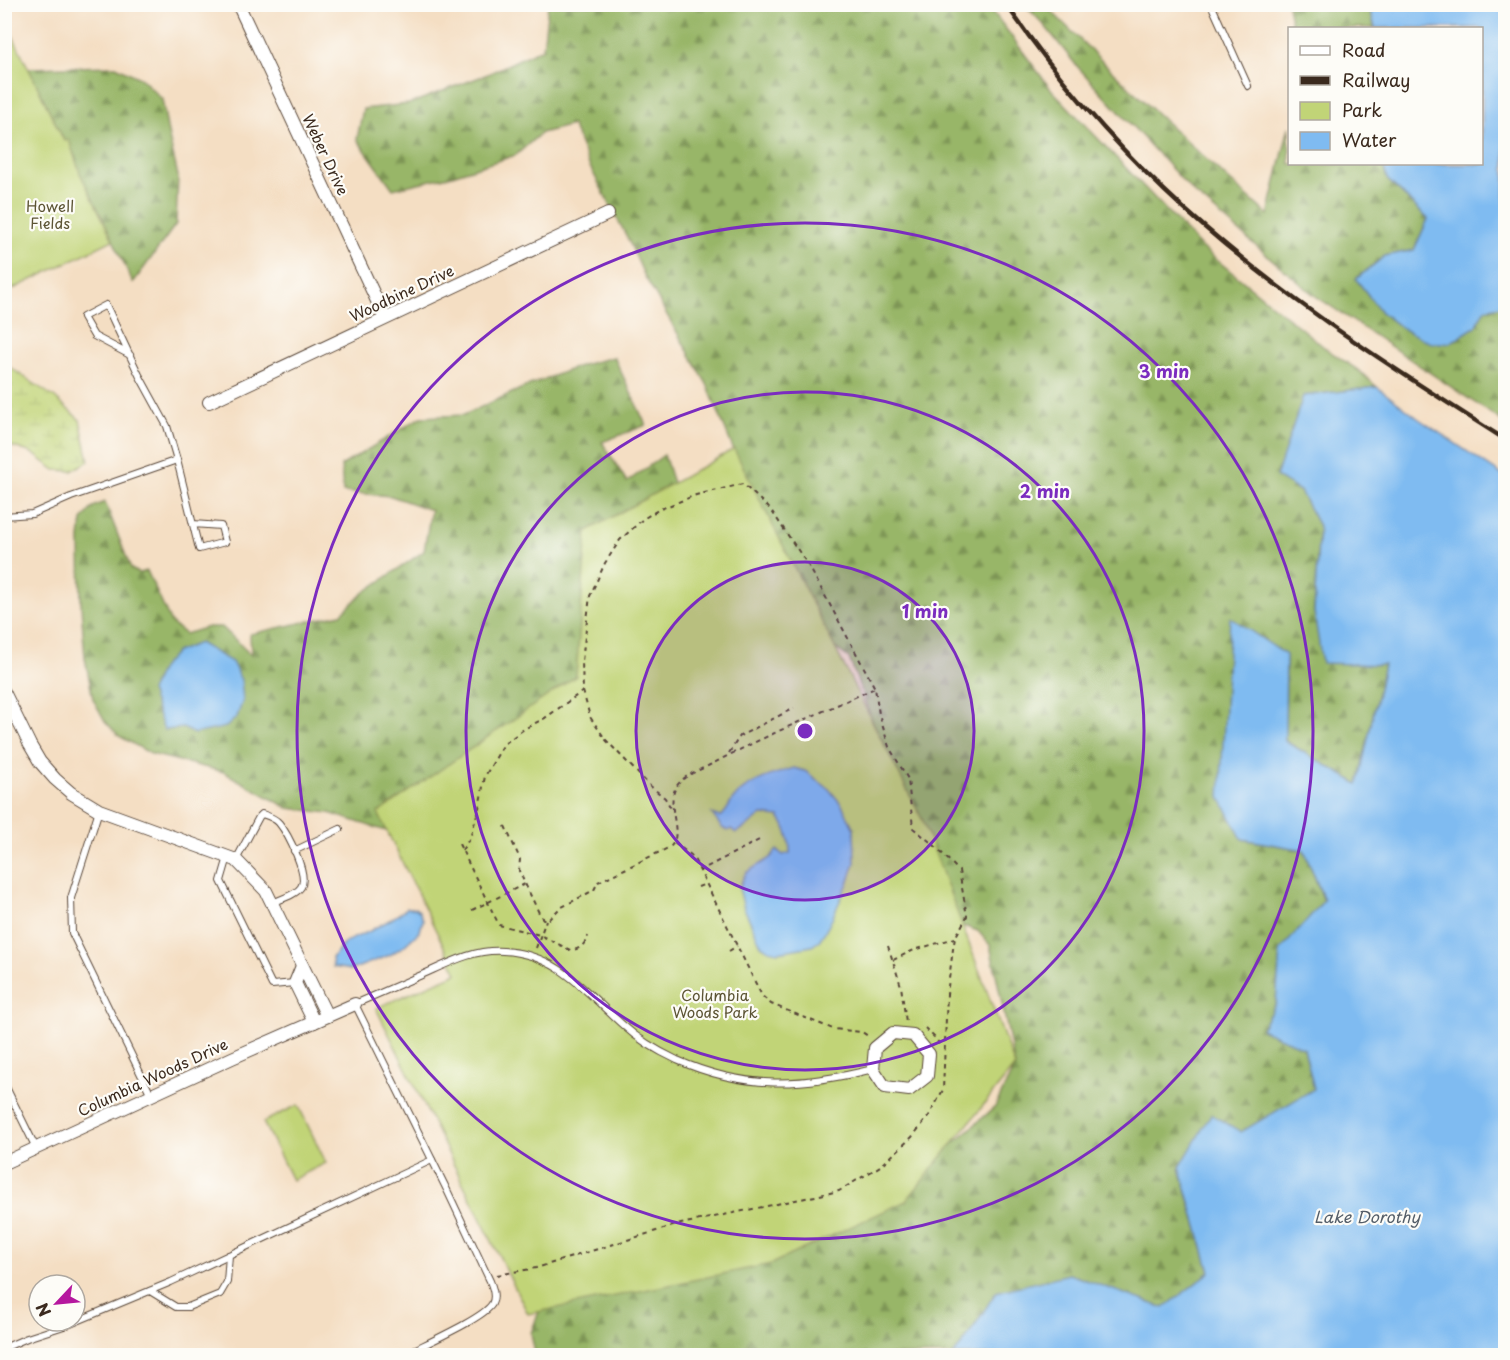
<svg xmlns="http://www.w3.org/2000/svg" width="1510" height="1360" font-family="'Playpen Sans',sans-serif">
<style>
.forest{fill:url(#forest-firs);stroke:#6a7043;stroke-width:1.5}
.wetland{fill:url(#wetland-marsh);stroke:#7e7f4a;stroke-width:1.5}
.green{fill:#c1d477;stroke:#7e7f4a;stroke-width:1.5}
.water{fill:#7fbbf1;stroke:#5d7288;stroke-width:1.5}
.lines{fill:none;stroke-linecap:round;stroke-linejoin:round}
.service-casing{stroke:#574537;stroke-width:8}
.minor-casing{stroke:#574537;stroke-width:14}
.path{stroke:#574537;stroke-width:2;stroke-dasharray:4.5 4.5;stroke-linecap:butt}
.service{stroke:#fff;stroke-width:6}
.minor{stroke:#fff;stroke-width:12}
.rail{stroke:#3b2a1e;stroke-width:4.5}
.ring{fill:none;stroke:#7b2cbf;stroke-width:3}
.labels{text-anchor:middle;stroke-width:4.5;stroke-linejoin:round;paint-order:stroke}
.street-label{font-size:15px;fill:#3b2a1e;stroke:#fdfcf7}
.park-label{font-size:15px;fill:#5c5434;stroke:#fdfcf7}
.water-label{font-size:16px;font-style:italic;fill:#535d68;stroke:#fdfcf7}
.centre{fill:#7b2cbf;stroke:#fdfcf7;stroke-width:3}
.ring-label{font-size:18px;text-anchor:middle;font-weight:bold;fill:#7b2cbf;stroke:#fdfcf7;stroke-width:4.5;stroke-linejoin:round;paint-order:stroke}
</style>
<defs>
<pattern id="forest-firs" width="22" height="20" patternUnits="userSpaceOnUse" patternTransform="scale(1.5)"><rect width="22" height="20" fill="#98b668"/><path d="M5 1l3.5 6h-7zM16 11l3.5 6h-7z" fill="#7d9455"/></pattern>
<pattern id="wetland-marsh" width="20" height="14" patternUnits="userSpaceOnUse" patternTransform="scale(1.5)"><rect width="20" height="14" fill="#c1d477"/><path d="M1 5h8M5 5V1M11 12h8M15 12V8" fill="none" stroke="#a7b666"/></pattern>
</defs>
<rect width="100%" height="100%" fill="#fdfcf7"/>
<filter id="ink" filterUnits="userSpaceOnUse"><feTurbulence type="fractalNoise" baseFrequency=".0167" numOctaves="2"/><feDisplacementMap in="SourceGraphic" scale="12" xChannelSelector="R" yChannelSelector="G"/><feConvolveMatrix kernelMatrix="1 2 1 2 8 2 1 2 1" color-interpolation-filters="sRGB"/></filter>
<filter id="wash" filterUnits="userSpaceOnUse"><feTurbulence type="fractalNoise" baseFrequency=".008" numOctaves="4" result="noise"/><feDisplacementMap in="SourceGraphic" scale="24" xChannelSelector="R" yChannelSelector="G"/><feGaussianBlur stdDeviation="1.35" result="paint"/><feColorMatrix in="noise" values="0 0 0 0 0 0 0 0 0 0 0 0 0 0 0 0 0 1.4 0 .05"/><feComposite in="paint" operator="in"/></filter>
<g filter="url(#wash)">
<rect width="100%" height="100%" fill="#f4dec3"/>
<g class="forest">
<path d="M 548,5 L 988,5 L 1050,88 L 1202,248 L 1329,351 L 1358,370 L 1377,387 L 1303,396 L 1300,491 L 1319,526 L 1314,612 L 1384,665 L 1358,784 L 1285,741 L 1286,656 L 1230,618 L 1242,839 L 1304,850 L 1324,901 L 1280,951 L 1276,1003 L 1261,1029 L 1304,1048 L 1315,1089 L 1241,1133 L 1212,1115 L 1180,1168 L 1210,1272 L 1164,1308 L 1069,1274 L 965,1341 L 953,1355 L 535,1355 L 531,1333 L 542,1303 L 909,1182 L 995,1107 L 1015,1066 L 990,945 L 978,931 L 939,918 L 873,723 L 849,658 L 823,639 L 759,513 L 707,384 L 645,277 L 627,237 L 589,165 L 572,125 L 541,133 L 516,155 L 449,176 L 393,189 L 357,139 L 363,109 L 409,104 L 488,74 L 543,48 Z"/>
<path d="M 1025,5 L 1045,5 C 1117,77 1191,147 1268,215 L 1289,127 L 1290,164 L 1383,164 L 1387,179 L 1428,219 L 1414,250 L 1385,256 L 1356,279 L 1381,312 L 1403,329 L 1475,327 L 1485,309 L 1505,305 L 1505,423 L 1314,295 L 1194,193 L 1076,65 L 1045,26 Z"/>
<path d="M 1288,5 L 1368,5 L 1375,28 L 1292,28 Z"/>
<path d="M 116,66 L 142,79 L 162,99 L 168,133 L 178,176 L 176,224 L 133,283 L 113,240 L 28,68 Z"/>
<path d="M 614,357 L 646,425 L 602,442 L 627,482 L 664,455 L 673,483 L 666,500 L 576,676 L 405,837 L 329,813 L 288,808 L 224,772 L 151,754 L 119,736 L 105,721 L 93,699 L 85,658 L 81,606 L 80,539 L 82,520 L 93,507 L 105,502 L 131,569 L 139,573 L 147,571 L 171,623 L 185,634 L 208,627 L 222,627 L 251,655 L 250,634 L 341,614 L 362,594 L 424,551 L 431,510 L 391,496 L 343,492 L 341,466 L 421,417 L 464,415 L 527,386 L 582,365 Z"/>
</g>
<path class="wetland" d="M 5,364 L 54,397 L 80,420 L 89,461 L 72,471 L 55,470 L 32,453 L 5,444 Z"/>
<g class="green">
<path d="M 5,20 L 64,141 L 69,140 L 80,173 L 113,240 L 5,293 Z"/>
<path d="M 734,449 L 923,821 L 1015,1066 L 906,1201 L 771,1264 L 528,1314 L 376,1008 L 457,973 L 378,813 L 576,676 L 587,531 Z"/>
<path d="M 298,1105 L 326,1163 L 292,1180 L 263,1122 Z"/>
</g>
<g class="water">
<path d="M 1369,5 L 1505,5 L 1505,305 L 1485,309 L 1475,327 L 1450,343 L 1431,343 L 1403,329 L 1381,312 L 1356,279 L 1385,256 L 1414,250 L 1428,219 L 1387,179 L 1383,164 L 1482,164 L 1482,28 L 1375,28 Z"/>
<path d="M 1377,387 L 1419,419 L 1505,477 L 1505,1355 L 953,1355 L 965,1341 L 996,1292 L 1069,1274 L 1164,1308 L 1210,1272 L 1180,1167 L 1211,1114 L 1241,1132 L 1314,1089 L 1304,1048 L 1261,1029 L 1276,1003 L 1280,951 L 1324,900 L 1304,850 L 1242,839 L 1220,797 L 1230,617 L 1286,655 L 1285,741 L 1358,784 L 1384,665 L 1322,663 L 1314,612 L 1319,526 L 1300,491 L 1276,477 L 1303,396 Z"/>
<path d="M 199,643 L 232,662 L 241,680 L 243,700 L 237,717 L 226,727 L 194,734 L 183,728 L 164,730 L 150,691 L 162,667 L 176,652 Z"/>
<path d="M 794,768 L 805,771 L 829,789 L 842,805 L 854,829 L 855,863 L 849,881 L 828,927 L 819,941 L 812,946 L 778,952 L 769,950 L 761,945 L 744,908 L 740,892 L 740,886 L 744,876 L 747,872 L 770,858 L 777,850 L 783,855 L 790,853 C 790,840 787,827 779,817 L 762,815 L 749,825 L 736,833 L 731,829 L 728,831 L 722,828 L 712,814 L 720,817 C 727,813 729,804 734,798 C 747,782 774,774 794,768 Z"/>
<path d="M 407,908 L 415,908 L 419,911 L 423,920 L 420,931 L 405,945 L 390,955 L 351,970 L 333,967 L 332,958 L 345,942 L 370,931 L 393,918 Z"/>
</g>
</g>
<g filter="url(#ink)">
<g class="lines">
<g class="service-casing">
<g id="service">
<path d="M 1211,4 L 1248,86"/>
<path d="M 130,355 L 94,336 L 83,317 L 106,305 L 139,375 L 167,426 L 177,460 L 199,549 L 225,542 L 221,526 L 193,524"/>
<path d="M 4,516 L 32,514 L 71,497 L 177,460"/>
<path d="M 99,810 L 71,898 L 72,933 L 151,1095"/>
<path d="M 294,851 L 340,829"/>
<path d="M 228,857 L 221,881 L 272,985 L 295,983"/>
<path d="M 236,860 L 259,817 L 262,814 C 268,816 275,818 279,823 C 288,834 309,875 301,887 C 296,895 281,899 272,903"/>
<path d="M 4,1083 L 36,1148"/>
<path d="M 150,1291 L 176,1307 L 188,1307 L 220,1294 L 227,1282 L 229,1255"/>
<path d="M 4,1348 L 27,1338 L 70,1324 L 171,1282 L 432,1160"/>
<path d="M 402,1356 C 420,1346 483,1319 492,1304 C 496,1297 493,1288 490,1281 L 447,1190 L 355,1004 C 376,995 396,986 417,977 C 445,965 472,949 503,951 C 559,954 585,992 624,1026 C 639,1040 658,1051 677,1060 C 745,1090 802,1087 873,1069"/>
</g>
</g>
<g class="minor-casing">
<g id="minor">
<path d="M 238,4 L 385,318"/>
<path d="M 209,402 L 608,214"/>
<path d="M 4,692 L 30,745 L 40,762 L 55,779 L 71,793 L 99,810 L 236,860 L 266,891 L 327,1016"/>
<path d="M 302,966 L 295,983 L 314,1022"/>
<path d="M 893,1033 L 913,1035 L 929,1054 L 927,1076 L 909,1090 L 885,1087 L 873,1069 L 875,1048 Z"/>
<path d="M 4,1163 L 232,1058 L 355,1004"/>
</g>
</g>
<g class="path">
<path d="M 729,753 L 740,736 L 794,708"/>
<path d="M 505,826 L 520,859 L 519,871 L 540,915 L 543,919 L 549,919 L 560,908 L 594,890 L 598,882 L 670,847 C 686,833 661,801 680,782 C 687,774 702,769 712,764 C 764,736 820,713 875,688"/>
<path d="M 674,843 L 691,855 L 694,859 L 762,996 L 771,1004 L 833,1029 L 862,1032 L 868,1036"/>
<path d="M 459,844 L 499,925 L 540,935 L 570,950 C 579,950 585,945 588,936"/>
<path d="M 462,850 L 470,838 L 479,808 L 485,776 L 504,744 L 524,729 L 545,718 L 583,691"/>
<path d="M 699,871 L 763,838"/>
<path d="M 698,887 L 706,884"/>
<path d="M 472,910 L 525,884"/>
<path d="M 888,946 L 901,986 L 906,1022"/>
<path d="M 536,948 L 546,920"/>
<path d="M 729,951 L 737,946"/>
<path d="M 893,960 L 914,950 L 955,938"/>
<path d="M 925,1028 L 937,1040 L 939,1044"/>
<path d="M 497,1275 L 536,1268 L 676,1225 L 839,1191 L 882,1165 L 912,1137 L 929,1116 L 943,1090 L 947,994 L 953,949 L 955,938 L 967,916 L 959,871 L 934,845 L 913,828 L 908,779 L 889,747 L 879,714 L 875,688 L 810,568 L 771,510 L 743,484 L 696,495 L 658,510 L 643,519 L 620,540 L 605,563 L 590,596 L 582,661 L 583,691 L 590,717 L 606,740 L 649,785 L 665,798 L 672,810"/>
</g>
<use href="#service" class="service"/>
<use href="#minor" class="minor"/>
<path class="rail" d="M 1006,4 C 1053,72 1106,135 1165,191 C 1267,288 1387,365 1506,440"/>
</g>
</g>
<circle cx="805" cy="731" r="169" fill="#7b2cbf" fill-opacity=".12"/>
<g class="ring">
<circle cx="805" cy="731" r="169"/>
<circle cx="805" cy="731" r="339"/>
<circle cx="805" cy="731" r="508"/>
</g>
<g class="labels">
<g class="street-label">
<text transform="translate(325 155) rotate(65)" y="5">Weber Drive</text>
<text transform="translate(402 294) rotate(-25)" y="5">Woodbine Drive</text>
<text transform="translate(153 1078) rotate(-25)" y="5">Columbia Woods Drive</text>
</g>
<g class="park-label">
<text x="50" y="212">Howell<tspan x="50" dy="17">Fields</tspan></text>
<text x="715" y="1001">Columbia<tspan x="715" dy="17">Woods Park</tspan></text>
</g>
<g class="water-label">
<text x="1367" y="1223">Lake Dorothy</text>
</g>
</g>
<circle cx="805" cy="731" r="9" class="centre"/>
<g class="ring-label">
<text x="1164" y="378">3 min</text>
<text x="1045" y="498">2 min</text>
<text x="925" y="618">1 min</text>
</g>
<rect width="1510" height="1360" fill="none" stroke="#fdfcf7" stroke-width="24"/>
<rect x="1288" y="27" width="195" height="138" fill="#fdfcf7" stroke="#afa8a0" stroke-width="1.5"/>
<rect x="1300" y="46" width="30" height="9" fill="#ffffff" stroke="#afa8a0" stroke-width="1.5"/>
<text x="1342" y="57" font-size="18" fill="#3b2a1e">Road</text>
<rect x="1300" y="76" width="30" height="9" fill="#3b2a1e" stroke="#afa8a0" stroke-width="1.5"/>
<text x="1342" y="87" font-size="18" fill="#3b2a1e">Railway</text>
<rect x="1300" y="102" width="30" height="18" fill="#c1d477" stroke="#afa8a0" stroke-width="1.5"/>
<text x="1342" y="117" font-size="18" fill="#3b2a1e">Park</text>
<rect x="1300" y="132" width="30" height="18" fill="#7fbbf1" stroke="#afa8a0" stroke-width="1.5"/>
<text x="1342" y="147" font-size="18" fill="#3b2a1e">Water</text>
<g transform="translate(57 1303) rotate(244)"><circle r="28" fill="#fdfcf7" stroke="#afa8a0" stroke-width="1.5"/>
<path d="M0-4.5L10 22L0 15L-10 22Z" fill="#b5179e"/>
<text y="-9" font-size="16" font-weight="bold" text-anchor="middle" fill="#3b2a1e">N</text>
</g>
</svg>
